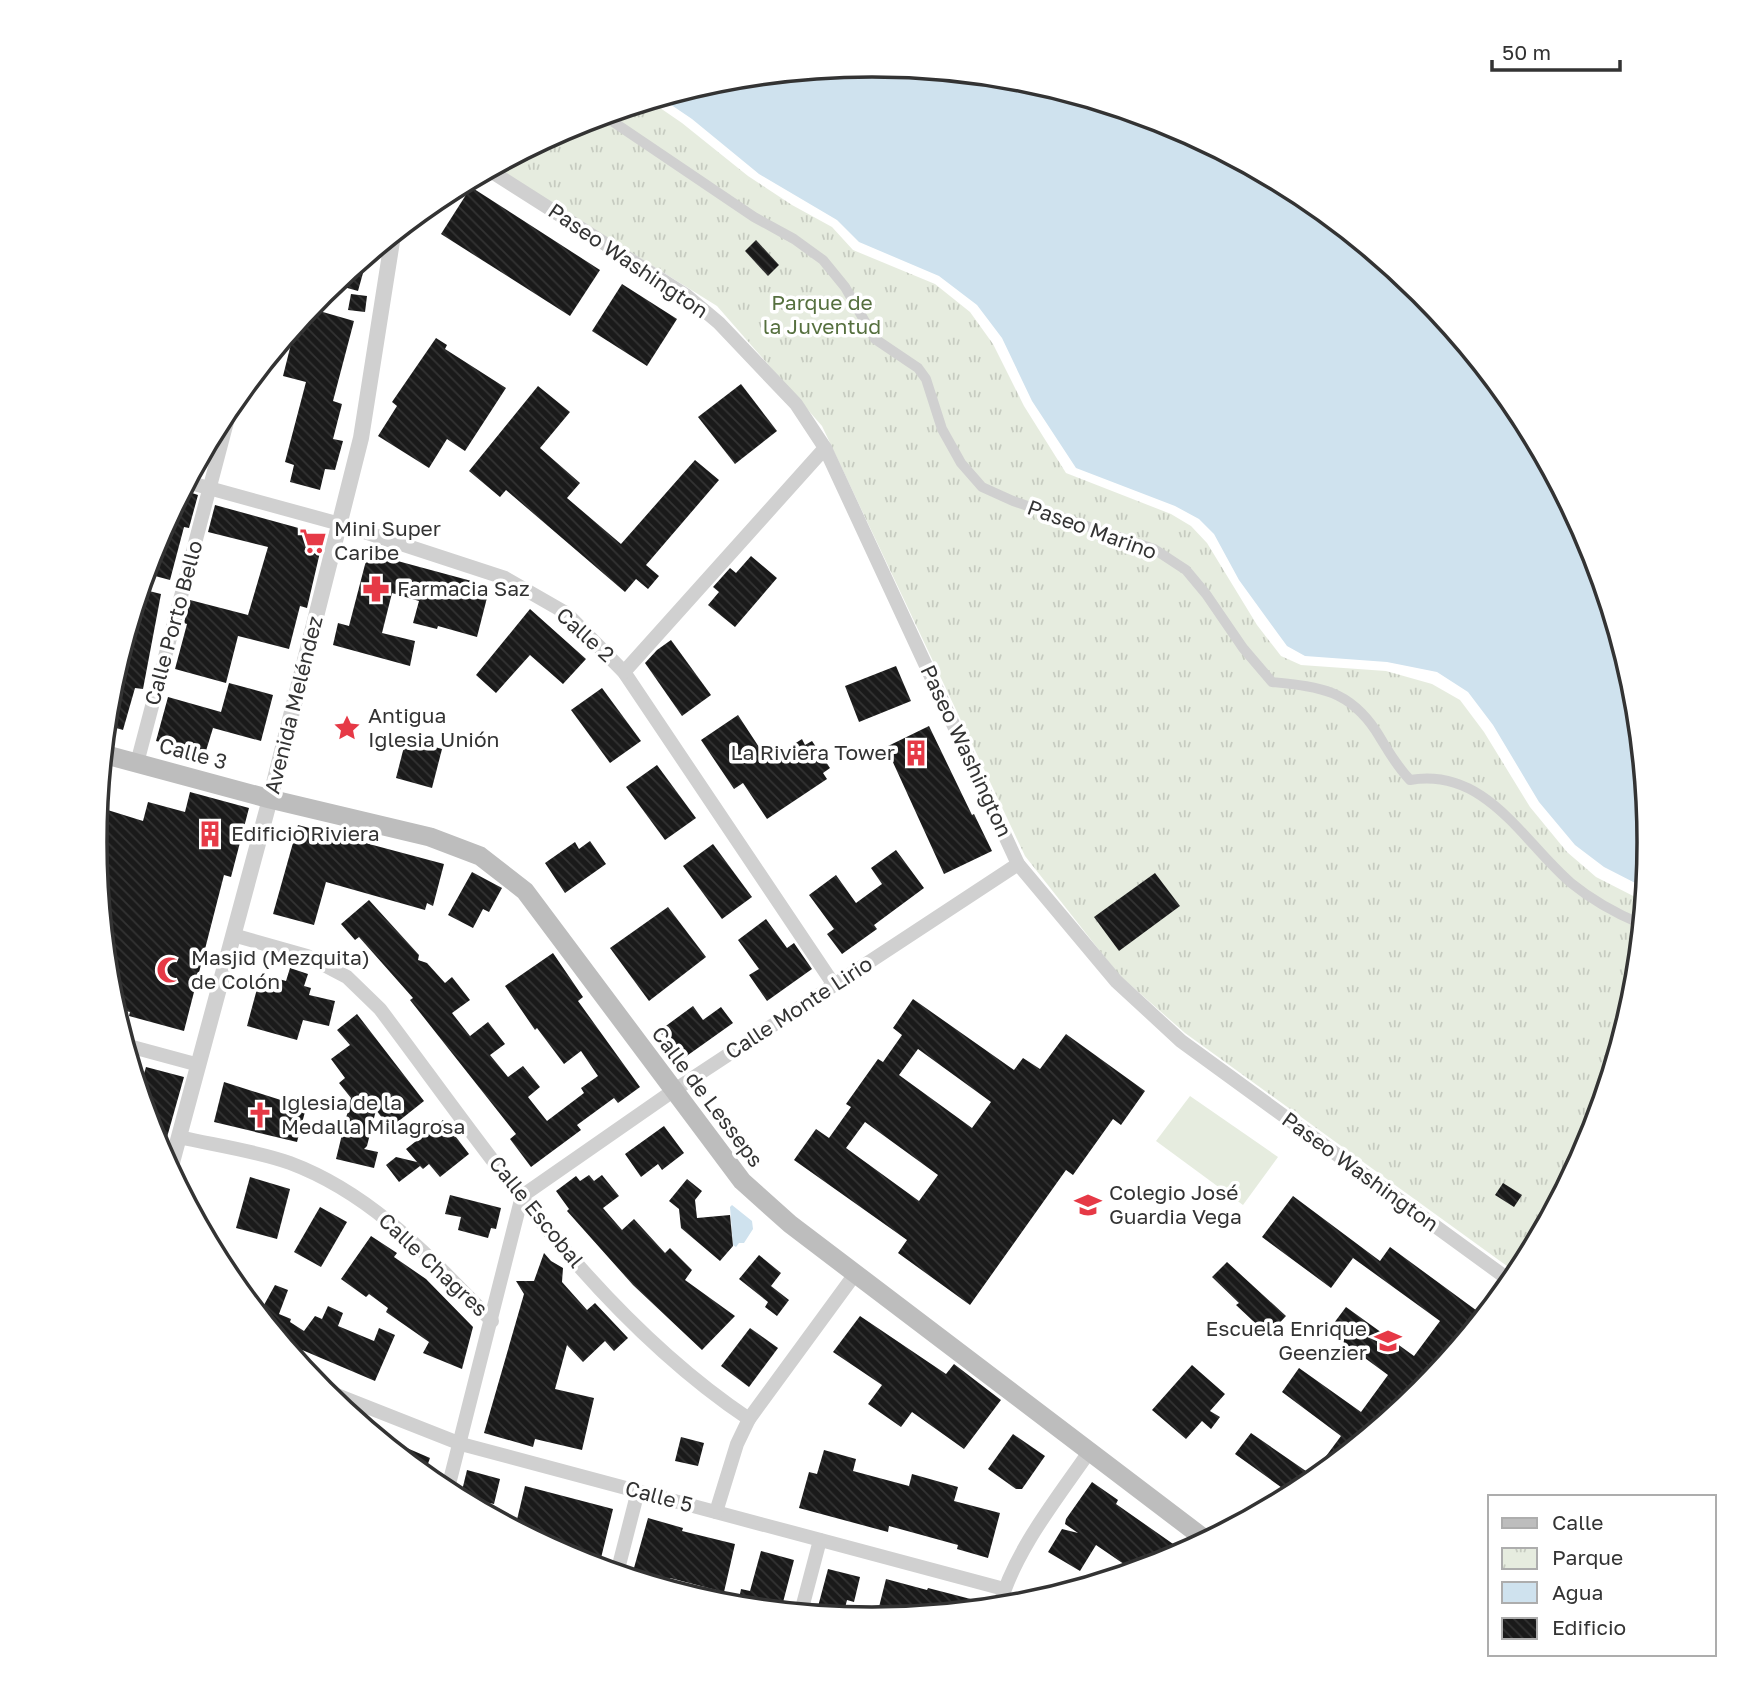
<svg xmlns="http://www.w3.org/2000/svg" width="1744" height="1684" font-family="'Golos Text',sans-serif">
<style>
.park{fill:url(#park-tufts)}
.pitch{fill:#e6ecdf}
.water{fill:#cfe2ee}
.building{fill:url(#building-back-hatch);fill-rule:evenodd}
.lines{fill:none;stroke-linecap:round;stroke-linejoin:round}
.pedestrian{stroke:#d0d0d0;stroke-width:10}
.minor{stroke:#d0d0d0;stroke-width:14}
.tertiary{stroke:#d0d0d0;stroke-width:16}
.secondary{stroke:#bdbdbd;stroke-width:19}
.labels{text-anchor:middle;stroke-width:7;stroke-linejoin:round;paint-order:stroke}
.street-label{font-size:21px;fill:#333;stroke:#fff}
.park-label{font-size:21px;fill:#56703f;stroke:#fff}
.poi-label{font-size:21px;fill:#333;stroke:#fff;text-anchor:start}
.rim{fill:none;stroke:#333;stroke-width:3.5}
</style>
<defs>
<pattern id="park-tufts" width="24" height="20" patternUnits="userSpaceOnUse" patternTransform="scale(1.75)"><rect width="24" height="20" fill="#e6ecdf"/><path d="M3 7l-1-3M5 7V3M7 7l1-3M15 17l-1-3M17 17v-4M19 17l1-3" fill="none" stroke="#c6cbc0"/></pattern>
<pattern id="building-back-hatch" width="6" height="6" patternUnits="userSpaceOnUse" patternTransform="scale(1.75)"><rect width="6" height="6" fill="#1a1a1a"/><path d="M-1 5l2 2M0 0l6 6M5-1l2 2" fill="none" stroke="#333"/></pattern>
</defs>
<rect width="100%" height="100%" fill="#fff"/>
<path class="park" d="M 650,101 L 682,123 L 748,176 L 792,205 L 832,227 L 853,250 L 935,284 L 970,312 L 993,344 L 1024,406 L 1066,473 L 1171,514 L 1191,526 L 1207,543 L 1257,625 L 1281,656 L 1301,665 L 1386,671 L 1432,684 L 1460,700 L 1484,732 L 1530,807 L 1567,852 L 1596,877 L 1643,901 L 1634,994 L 1590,1140 L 1518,1274 L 1185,1033 L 1118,974 L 1025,856 L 822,426 L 717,306 L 494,167 L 575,124 Z"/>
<path class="pitch" d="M 1190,1096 L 1278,1157 L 1243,1205 L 1156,1141 Z"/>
<g class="water">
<path d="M 872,65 L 1024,80 L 1170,124 L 1304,196 L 1422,293 L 1518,411 L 1590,545 L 1634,691 L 1649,842 L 1645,888 L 1604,867 L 1575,845 L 1539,802 L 1493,725 L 1468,692 L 1437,672 L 1387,662 L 1305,656 L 1287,646 L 1239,580 L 1214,534 L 1199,519 L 1175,506 L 1076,468 L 1032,401 L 1002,338 L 977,305 L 939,276 L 859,242 L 837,220 L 759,174 L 692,119 L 661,98 L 721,80 Z"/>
<path d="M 732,1205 L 752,1221 L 753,1229 L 744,1243 L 739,1243 L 736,1247 L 733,1245 L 730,1207 Z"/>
</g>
<g class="building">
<path d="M 471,187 L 600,270 L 570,316 L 441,234 Z"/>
<path d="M 756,240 L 779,265 L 768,276 L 745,251 Z"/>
<path d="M 368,255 L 358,291 L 333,284 L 343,276 Z"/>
<path d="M 622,284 L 677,319 L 647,366 L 592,331 Z"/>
<path d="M 351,294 L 367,296 L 365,312 L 348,310 Z"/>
<path d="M 309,308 L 354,321 L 333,401 L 342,404 L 333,439 L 343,441 L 335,470 L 325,469 L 320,490 L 290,482 L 294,465 L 285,462 L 306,382 L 283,376 L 296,324 Z"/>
<path d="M 436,338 L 447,345 L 445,349 L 506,388 L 465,451 L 447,439 L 429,468 L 378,436 L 397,406 L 392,402 Z"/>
<path d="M 741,384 L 777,431 L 735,464 L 698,417 Z"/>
<path d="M 538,386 L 570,412 L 540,448 L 580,483 L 567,498 L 621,544 L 695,460 L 719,480 L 646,565 L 659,576 L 648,589 L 636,579 L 625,592 L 506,490 L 500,497 L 469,471 Z"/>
<path d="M 183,490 L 198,495 L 189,528 L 184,527 L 170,580 L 155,576 L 169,523 L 166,522 Z"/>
<path d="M 215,505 L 324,535 L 307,608 L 300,606 L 289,649 L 238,636 L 226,683 L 175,669 L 187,624 L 184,623 L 190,600 L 248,615 L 268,547 L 208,532 Z"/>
<path d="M 368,553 L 490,586 L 477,637 L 438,626 L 437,629 L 413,623 L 419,601 L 392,593 L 382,633 L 415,641 L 410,666 L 333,645 L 338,623 L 349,626 Z"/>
<path d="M 751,556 L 777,578 L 735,627 L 708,605 L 719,592 L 713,587 L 722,577 L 730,568 L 736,573 Z"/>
<path d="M 141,589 L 161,594 L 143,689 L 135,688 L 123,730 L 106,725 L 110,690 Z"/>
<path d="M 530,609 L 586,659 L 563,684 L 530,655 L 496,693 L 476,675 Z"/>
<path d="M 671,640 L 711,695 L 682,716 L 645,663 L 657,650 Z"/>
<path d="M 896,666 L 911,701 L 859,722 L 845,686 Z"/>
<path d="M 229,683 L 273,695 L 261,741 L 213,728 L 205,754 L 156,741 L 168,697 L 221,712 Z"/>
<path d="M 602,688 L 641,741 L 610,763 L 571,710 Z"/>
<path d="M 738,715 L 768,761 L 802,739 L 805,745 L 812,741 L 830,768 L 823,773 L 827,779 L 767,819 L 743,783 L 734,789 L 701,740 Z"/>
<path d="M 929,726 L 972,815 L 974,814 L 992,851 L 944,874 L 886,747 Z"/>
<path d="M 406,739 L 442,749 L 432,788 L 396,778 Z"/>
<path d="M 657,765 L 696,818 L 665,840 L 626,787 Z"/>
<path d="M 190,792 L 249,808 L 231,877 L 224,875 L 184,1031 L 129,1016 L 130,1012 L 114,1008 L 110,993 L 97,867 L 103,849 L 95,847 L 95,842 L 98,807 L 143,821 L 148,802 L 185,812 Z"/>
<path d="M 298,825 L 444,864 L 433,906 L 427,903 L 425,910 L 326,882 L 314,925 L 273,914 Z"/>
<path d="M 590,841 L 606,864 L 565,893 L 545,863 L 575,842 L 579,849 Z"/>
<path d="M 713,844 L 752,897 L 722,919 L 683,866 Z"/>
<path d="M 896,850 L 924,888 L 874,925 L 877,929 L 842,954 L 827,934 L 834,929 L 809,895 L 836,875 L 856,903 L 882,884 L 871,868 Z"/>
<path d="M 472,872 L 502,888 L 489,912 L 483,909 L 473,928 L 448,915 Z"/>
<path d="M 1155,873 L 1180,906 L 1119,951 L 1094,917 Z"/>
<path d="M 369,900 L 419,955 L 418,960 L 427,963 L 445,983 L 452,977 L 470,1000 L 452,1013 L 470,1036 L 488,1022 L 505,1044 L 490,1055 L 508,1077 L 523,1066 L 540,1087 L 528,1097 L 547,1121 L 584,1093 L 581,1088 L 598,1076 L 581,1051 L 564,1064 L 537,1028 L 535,1030 L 505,986 L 553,953 L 583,997 L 578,1001 L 640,1087 L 618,1103 L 614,1098 L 577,1125 L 581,1130 L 531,1167 L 510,1139 L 516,1134 L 410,1000 L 413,998 L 359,937 L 355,940 L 341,924 Z"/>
<path d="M 668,907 L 706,957 L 649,1001 L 610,948 Z"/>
<path d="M 766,919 L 787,948 L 794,943 L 812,969 L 767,1001 L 749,975 L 759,969 L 738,940 Z"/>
<path d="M 290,968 L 308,974 L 304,986 L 311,988 L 309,995 L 335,1001 L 329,1026 L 303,1020 L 297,1040 L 247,1026 L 261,974 L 286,981 Z"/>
<path d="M 913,999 L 1014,1070 L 1023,1058 L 1040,1069 L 1066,1034 L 1145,1091 L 1121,1125 L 1113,1119 L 1073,1175 L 1066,1170 L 970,1305 L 898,1253 L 907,1240 L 794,1160 L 816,1129 L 829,1138 L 851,1107 L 846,1104 L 878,1059 L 883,1062 L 902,1035 L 893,1028 ZM 918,1049 L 991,1102 L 972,1128 L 899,1075 ZM 865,1122 L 938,1175 L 919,1201 L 846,1148 Z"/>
<path d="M 693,1006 L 703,1020 L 721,1007 L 733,1023 L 681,1060 L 659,1031 Z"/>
<path d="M 357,1014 L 424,1101 L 390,1128 L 376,1110 L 367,1146 L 364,1149 L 378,1152 L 374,1168 L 336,1159 L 351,1098 L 339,1083 L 345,1078 L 331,1059 L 350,1045 L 337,1030 Z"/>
<path d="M 146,1067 L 184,1077 L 162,1155 L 154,1139 L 135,1078 L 142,1080 Z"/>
<path d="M 224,1082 L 306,1108 L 297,1142 L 214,1122 Z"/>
<path d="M 443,1120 L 469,1154 L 440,1177 L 429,1164 L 423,1169 L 420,1166 L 399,1182 L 386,1165 L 396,1157 L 417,1162 L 406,1149 Z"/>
<path d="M 664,1126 L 684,1153 L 662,1170 L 658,1164 L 641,1177 L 625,1154 Z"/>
<path d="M 589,1175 L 594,1181 L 602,1175 L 619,1196 L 603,1208 L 622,1230 L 634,1219 L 665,1253 L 670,1248 L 692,1270 L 685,1280 L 735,1316 L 702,1350 L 633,1285 L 567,1211 L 569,1209 L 556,1191 L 576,1176 L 580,1181 Z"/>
<path d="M 250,1177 L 290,1189 L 277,1239 L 236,1228 Z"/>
<path d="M 687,1179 L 702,1191 L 695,1200 L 697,1218 L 730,1215 L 733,1246 L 720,1261 L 681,1228 L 679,1209 L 669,1201 Z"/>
<path d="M 1503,1183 L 1522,1195 L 1514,1207 L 1495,1195 Z"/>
<path d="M 450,1195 L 501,1208 L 496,1229 L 491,1228 L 488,1238 L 458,1230 L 461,1217 L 445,1214 Z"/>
<path d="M 1293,1196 L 1380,1261 L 1390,1247 L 1484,1316 L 1464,1339 L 1458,1335 L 1432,1370 L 1437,1373 L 1421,1392 L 1416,1396 L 1406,1388 L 1379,1427 L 1303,1488 L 1292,1495 L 1235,1454 L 1251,1433 L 1316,1478 L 1312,1475 L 1341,1436 L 1282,1392 L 1299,1368 L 1361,1412 L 1388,1375 L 1328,1331 L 1346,1307 L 1414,1356 L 1440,1321 L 1353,1258 L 1331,1288 L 1262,1237 Z"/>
<path d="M 320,1207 L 347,1222 L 321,1267 L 294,1252 Z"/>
<path d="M 371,1236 L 397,1253 L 394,1257 L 426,1279 L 473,1327 L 462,1369 L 423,1353 L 429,1342 L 386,1312 L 388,1308 L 369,1294 L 366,1297 L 341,1279 Z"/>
<path d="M 544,1253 L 551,1261 L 563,1268 L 562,1282 L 587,1310 L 595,1303 L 628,1338 L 614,1351 L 605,1341 L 583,1362 L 567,1345 L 555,1389 L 594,1398 L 582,1450 L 535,1439 L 533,1447 L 484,1433 L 524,1294 L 516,1281 L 534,1281 Z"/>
<path d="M 759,1255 L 781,1273 L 771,1286 L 789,1300 L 777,1316 L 765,1307 L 768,1302 L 739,1279 Z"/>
<path d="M 1227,1262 L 1286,1316 L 1268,1335 L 1236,1305 L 1239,1303 L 1212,1277 Z"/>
<path d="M 275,1285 L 288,1290 L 279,1314 L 291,1319 L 290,1322 L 304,1331 L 315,1316 L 322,1319 L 328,1306 L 343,1313 L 338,1326 L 374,1341 L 379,1328 L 395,1335 L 375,1381 L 281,1341 L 259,1314 Z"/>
<path d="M 860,1316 L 946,1374 L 954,1364 L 1001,1400 L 964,1449 L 912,1412 L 901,1427 L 868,1404 L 882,1385 L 833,1352 Z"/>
<path d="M 750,1328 L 778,1348 L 749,1387 L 721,1366 Z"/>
<path d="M 1192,1365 L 1225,1394 L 1210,1411 L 1220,1417 L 1211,1429 L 1202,1421 L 1186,1439 L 1152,1410 Z"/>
<path d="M 1013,1434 L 1045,1456 L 1022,1489 L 1016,1489 L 988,1469 Z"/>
<path d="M 681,1437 L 704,1443 L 698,1466 L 675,1461 Z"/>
<path d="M 386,1439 L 430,1458 L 424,1475 L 384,1443 Z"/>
<path d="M 824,1450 L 856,1459 L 853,1471 L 909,1486 L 912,1474 L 958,1487 L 954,1501 L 1000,1513 L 988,1558 L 957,1549 L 958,1545 L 889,1526 L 888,1532 L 799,1508 L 809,1472 L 817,1474 Z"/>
<path d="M 467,1470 L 500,1479 L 494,1504 L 485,1502 L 483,1511 L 460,1499 Z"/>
<path d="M 1092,1482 L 1118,1500 L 1116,1504 L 1176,1546 L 1166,1561 L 1134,1571 L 1096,1545 L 1080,1571 L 1048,1552 L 1062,1529 L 1078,1533 L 1065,1524 L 1066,1519 Z"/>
<path d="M 525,1486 L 613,1509 L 601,1558 L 568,1549 L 568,1546 L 534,1539 L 515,1528 Z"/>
<path d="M 648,1518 L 683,1528 L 682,1531 L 735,1544 L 724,1592 L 670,1578 L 668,1585 L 632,1575 Z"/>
<path d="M 761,1551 L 794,1560 L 781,1610 L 738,1604 L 741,1589 L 750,1591 Z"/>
<path d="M 828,1569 L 860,1577 L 854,1602 L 847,1600 L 843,1616 L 816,1614 Z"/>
<path d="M 886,1579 L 927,1590 L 928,1588 L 990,1604 L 990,1608 L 876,1619 Z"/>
</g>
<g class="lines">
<path class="pedestrian" d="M 603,115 L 754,217 L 794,239 L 823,260 L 845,287 L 875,339 L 918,368 L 926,379 L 942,429 L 961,463 L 982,487 L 1013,501 L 1154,549 L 1186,570 L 1206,594 L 1243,648 L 1272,682 C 1319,687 1348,689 1376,731 C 1388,750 1394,763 1410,780 C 1486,767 1523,842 1571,883 C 1593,901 1615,913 1641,924"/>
<g class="minor">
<path d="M 489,170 L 687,296 L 719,323 L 796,404 L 825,448 L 1018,864 L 1116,981 L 1181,1041 L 1512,1282"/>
<path d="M 187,482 L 340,524 L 505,578 L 566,613 L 624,672 L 834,985"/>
<path d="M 624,672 L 825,448"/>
<path d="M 137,763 L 232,403"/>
<path d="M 233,935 L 307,956 L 347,977 L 380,1009 C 490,1155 595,1316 749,1419"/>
<path d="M 125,1045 L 199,1065"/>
<path d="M 179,1137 C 214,1145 257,1151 290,1163 C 373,1194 431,1259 492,1321"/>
<path d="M 319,1388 L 461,1444 L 1004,1589"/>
<path d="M 447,1492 L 522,1196 L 673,1091 L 1018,864"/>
<path d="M 716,1512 L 737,1444 L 749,1419 L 855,1274"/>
<path d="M 617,1573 L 638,1491"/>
<path d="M 999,1607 C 1015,1550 1056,1500 1089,1452"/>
<path d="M 801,1612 L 820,1540"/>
</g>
<path class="tertiary" d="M 170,1170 L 270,799 L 361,438 L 393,235"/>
<path class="secondary" d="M 103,754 L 270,799 L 430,837 L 480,856 L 525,891 L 742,1181 L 790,1224 L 1206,1540"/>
</g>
<defs>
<g id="supermarket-bare" transform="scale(2.1)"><path d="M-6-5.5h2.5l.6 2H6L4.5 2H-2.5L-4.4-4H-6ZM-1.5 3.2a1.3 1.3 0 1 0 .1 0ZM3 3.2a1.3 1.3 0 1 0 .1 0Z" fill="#e63946" stroke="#fff" stroke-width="2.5" paint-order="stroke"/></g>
<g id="pharmacy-bare" transform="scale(2.1)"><path d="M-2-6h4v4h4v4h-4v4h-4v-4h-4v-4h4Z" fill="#e63946" stroke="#fff" stroke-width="2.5" paint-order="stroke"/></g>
<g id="sight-bare" transform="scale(2.1)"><path d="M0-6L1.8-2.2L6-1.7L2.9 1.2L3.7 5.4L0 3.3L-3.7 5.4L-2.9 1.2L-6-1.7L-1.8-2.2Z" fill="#e63946" stroke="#fff" stroke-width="2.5" paint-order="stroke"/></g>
<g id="building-bare" transform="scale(2.1)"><path d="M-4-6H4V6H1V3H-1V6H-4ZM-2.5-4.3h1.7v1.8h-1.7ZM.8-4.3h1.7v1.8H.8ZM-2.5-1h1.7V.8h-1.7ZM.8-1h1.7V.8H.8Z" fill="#e63946" stroke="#fff" stroke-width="2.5" paint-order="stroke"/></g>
<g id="mosque-bare" transform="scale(2.1)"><path d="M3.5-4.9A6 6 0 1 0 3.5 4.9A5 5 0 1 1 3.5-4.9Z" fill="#e63946" stroke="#fff" stroke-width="2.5" paint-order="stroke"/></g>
<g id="church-bare" transform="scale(2.1)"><path d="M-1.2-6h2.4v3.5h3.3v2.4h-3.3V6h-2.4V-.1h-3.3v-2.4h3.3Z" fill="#e63946" stroke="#fff" stroke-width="2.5" paint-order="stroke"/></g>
<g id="school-bare" transform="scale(2.1)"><path d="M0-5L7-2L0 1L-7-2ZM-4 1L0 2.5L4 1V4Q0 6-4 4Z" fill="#e63946" stroke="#fff" stroke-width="2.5" paint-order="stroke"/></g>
</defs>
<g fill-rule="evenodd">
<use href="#supermarket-bare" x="313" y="541"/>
<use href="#pharmacy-bare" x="376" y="589"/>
<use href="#sight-bare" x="347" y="728"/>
<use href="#building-bare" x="916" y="753"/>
<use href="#building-bare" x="210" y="834"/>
<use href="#mosque-bare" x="170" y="970"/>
<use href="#church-bare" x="260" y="1115"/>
<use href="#school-bare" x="1088" y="1205"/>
<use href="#school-bare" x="1388" y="1341"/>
</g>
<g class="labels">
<g class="street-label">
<text transform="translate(628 261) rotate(34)" y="7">Paseo Washington</text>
<text transform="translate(1092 530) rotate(20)" y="7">Paseo Marino</text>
<text transform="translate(174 623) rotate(-75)" y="7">Calle Porto Bello</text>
<text transform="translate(585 635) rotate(42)" y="7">Calle 2</text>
<text transform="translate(294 705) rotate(-76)" y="7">Avenida Meléndez</text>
<text transform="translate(966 751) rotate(65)" y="7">Paseo Washington</text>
<text transform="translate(193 754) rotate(15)" y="7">Calle 3</text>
<text transform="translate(799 1008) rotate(-33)" y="7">Calle Monte Lirio</text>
<text transform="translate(707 1097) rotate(53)" y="7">Calle de Lesseps</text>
<text transform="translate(1360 1172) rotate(36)" y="7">Paseo Washington</text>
<text transform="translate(536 1212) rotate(51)" y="7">Calle Escobal</text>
<text transform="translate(433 1265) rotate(43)" y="7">Calle Chagres</text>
<text transform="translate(659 1497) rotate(15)" y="7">Calle 5</text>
</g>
<g class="park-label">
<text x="822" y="310">Parque de<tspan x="822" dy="24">la Juventud</tspan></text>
</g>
<g class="poi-label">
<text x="334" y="536">Mini Super<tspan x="334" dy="24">Caribe</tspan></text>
<text x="397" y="596">Farmacia Saz</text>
<text x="368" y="723">Antigua<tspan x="368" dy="24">Iglesia Unión</tspan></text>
<text x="895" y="760" text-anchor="end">La Riviera Tower</text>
<text x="231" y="841">Edificio Riviera</text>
<text x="191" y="965">Masjid (Mezquita)<tspan x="191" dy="24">de Colón</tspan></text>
<text x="281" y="1110">Iglesia de la<tspan x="281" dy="24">Medalla Milagrosa</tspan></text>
<text x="1109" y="1200">Colegio José<tspan x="1109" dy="24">Guardia Vega</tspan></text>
<text x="1367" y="1336" text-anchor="end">Escuela Enrique<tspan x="1367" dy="24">Geenzier</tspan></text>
</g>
</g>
<path d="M0 0H1744V1684H0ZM107 842a765 765 0 1 1 1530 0a765 765 0 1 1-1530 0Z" fill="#fff" fill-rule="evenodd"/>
<path class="rim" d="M107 842a765 765 0 1 1 1530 0a765 765 0 1 1-1530 0Z"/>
<rect x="1488" y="1495" width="228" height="161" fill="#ffffff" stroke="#adadad" stroke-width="2"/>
<rect x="1502" y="1518" width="35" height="10" fill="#bdbdbd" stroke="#adadad" stroke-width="2"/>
<text x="1552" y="1530" font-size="21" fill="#333333">Calle</text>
<rect x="1502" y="1548" width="35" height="21" fill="url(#park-tufts)" stroke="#adadad" stroke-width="2"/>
<text x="1552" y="1565" font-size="21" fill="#333333">Parque</text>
<rect x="1502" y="1582" width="35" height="21" fill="#cfe2ee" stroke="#adadad" stroke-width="2"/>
<text x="1552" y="1600" font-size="21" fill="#333333">Agua</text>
<rect x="1502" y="1618" width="35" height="21" fill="url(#building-back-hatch)" stroke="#adadad" stroke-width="2"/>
<text x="1552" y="1635" font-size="21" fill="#333333">Edificio</text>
<path d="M1492 60v10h128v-10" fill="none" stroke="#333333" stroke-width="3.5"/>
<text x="1502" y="60" font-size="21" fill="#333333" stroke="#ffffff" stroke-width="5" paint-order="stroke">50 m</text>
</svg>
